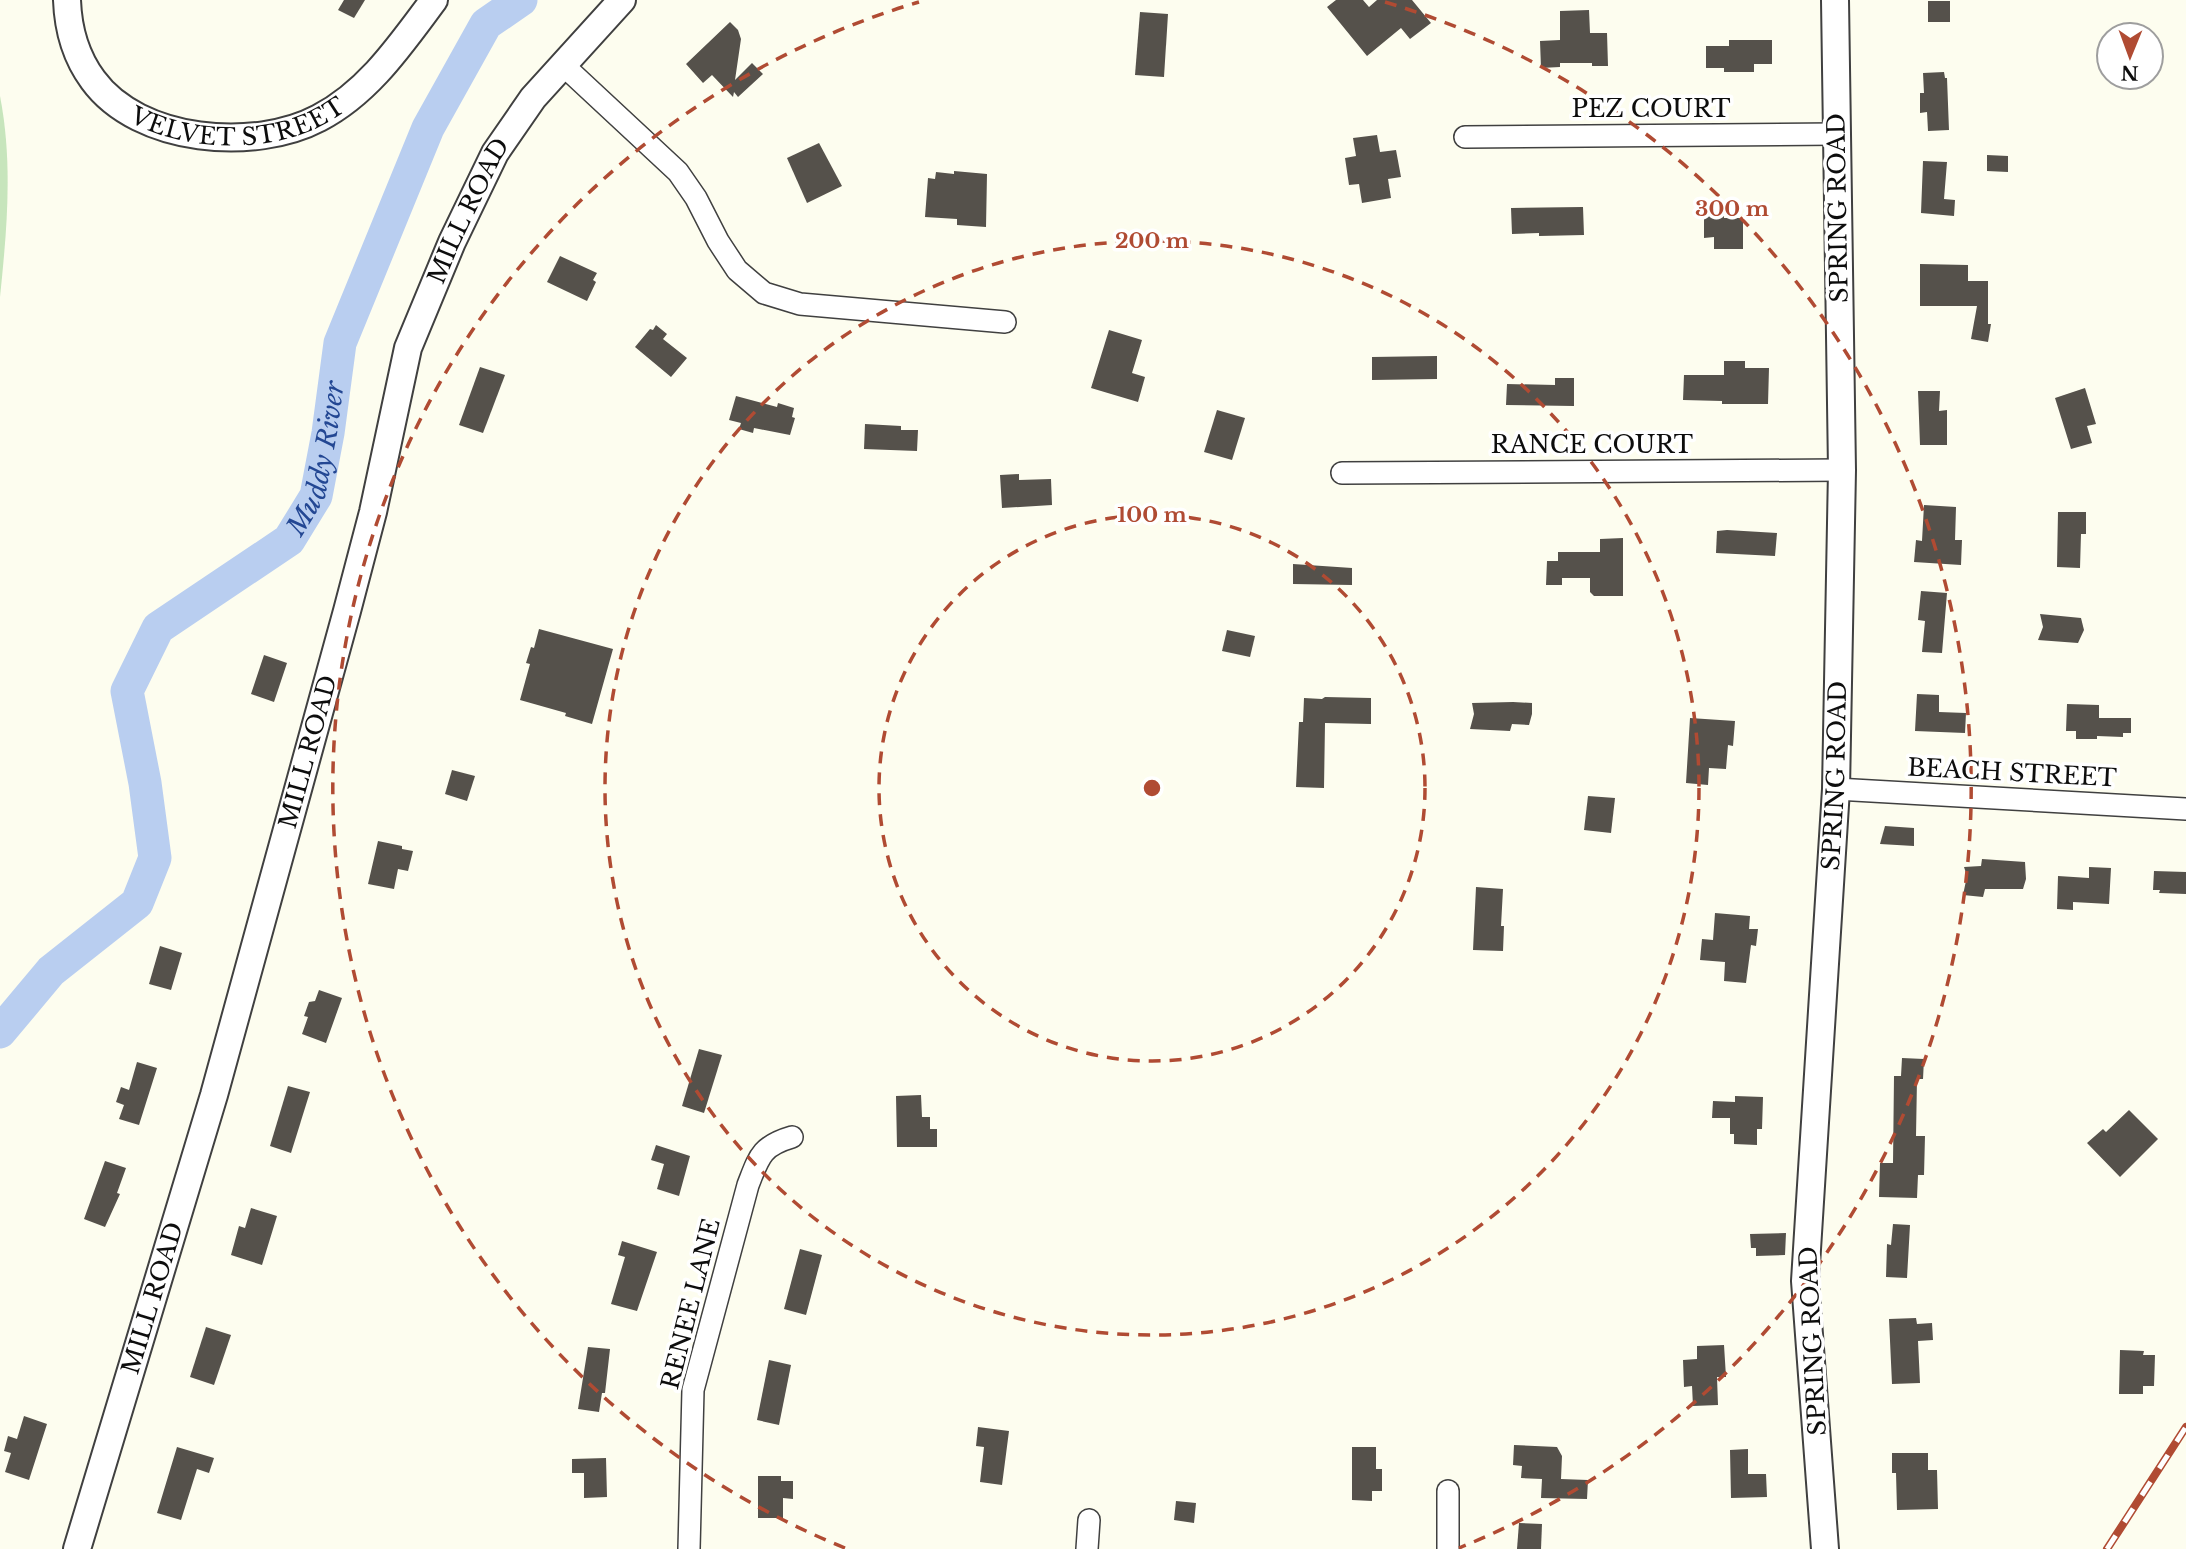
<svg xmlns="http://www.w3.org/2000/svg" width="2186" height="1549" font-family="'Libre Baskerville',serif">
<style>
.green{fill:#c7e5bc}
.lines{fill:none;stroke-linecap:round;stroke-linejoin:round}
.river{stroke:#b9cef0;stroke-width:33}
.building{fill:#55514b}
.minor-casing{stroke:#404040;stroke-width:24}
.tertiary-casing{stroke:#404040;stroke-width:30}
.minor{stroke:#fff;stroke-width:21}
.tertiary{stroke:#fff;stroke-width:26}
.rail-casing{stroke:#b04b33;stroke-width:8}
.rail{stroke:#fff;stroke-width:5;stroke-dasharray:16;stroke-linecap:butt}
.ring{fill:none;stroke:#b04b33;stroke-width:3.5;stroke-dasharray:12 9}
.labels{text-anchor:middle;stroke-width:7;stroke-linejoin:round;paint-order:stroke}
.street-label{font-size:24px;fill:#0d0d0d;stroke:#fff}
.water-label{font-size:26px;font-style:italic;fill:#234793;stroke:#fff}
.centre{fill:#b04b33;stroke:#fff;stroke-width:3.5}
.ring-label{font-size:21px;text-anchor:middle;font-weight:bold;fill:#b04b33;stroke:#fff;stroke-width:7;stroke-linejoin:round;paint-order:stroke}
</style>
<rect width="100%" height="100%" fill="#fdfdef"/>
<path class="green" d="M 0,96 C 13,163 7,229 0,297 Z"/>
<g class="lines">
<path class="river" id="s1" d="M 0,1032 L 51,971 L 137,903 L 155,858 L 145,783 L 127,691 L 158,628 L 289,540 L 316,496 L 328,433 L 340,343 L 428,128 L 486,24 L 521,0"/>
</g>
<g class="building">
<path d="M 344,0 L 365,0 L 354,18 L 338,10 Z"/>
<path d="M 1336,0 L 1363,0 L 1369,7 L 1377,0 L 1412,0 L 1431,23 L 1410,39 L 1401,28 L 1367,56 L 1327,7 Z"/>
<rect x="1928" y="1" width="22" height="21"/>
<path d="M 1589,10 L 1590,33 L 1607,33 L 1608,66 L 1592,66 L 1592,63 L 1560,63 L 1560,67 L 1541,68 L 1540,41 L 1560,40 L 1560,11 Z"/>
<path d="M 1140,12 L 1168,14 L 1164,77 L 1135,75 Z"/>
<path d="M 730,22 L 738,30 L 741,39 L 735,80 L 752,63 L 763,74 L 738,97 L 734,92 L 733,97 L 712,75 L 703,83 L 686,64 Z"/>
<path d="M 1729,40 L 1772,40 L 1772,64 L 1754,64 L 1754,72 L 1724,72 L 1724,68 L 1706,68 L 1706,46 L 1729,46 Z"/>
<path d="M 1944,72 L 1945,78 L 1947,78 L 1949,130 L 1928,131 L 1927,112 L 1920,113 L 1920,93 L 1924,93 L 1923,73 Z"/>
<path d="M 1377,135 L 1380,152 L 1396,150 L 1401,177 L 1388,179 L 1391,198 L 1362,203 L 1359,184 L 1349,185 L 1345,158 L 1356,156 L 1353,138 Z"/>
<path d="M 819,143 L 842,186 L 807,203 L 787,158 Z"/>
<path d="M 1987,155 L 2008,156 L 2008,172 L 1987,171 Z"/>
<path d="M 1923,161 L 1947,162 L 1944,199 L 1955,200 L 1954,216 L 1921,213 Z"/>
<path d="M 954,171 L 987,174 L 986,227 L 957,225 L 957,219 L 925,217 L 928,178 L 935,179 L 936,172 L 954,174 Z"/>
<path d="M 1704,202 L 1724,202 L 1724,218 L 1743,218 L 1743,249 L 1714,249 L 1714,237 L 1704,238 Z"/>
<path d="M 1583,207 L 1584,235 L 1539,236 L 1539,233 L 1512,234 L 1511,208 Z"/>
<path d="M 560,256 L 597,273 L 593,280 L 596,282 L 587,301 L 547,282 Z"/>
<path d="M 1920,264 L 1968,265 L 1968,281 L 1988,281 L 1988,324 L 1991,324 L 1988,342 L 1971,339 L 1977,306 L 1920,306 Z"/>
<path d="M 656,325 L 667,334 L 663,339 L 687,358 L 671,377 L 635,347 L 650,329 L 653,330 Z"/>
<path d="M 1109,330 L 1142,340 L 1132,373 L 1145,377 L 1138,402 L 1091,388 Z"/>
<path d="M 1437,356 L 1437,379 L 1372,380 L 1372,357 Z"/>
<path d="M 1724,361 L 1745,361 L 1745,368 L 1769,368 L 1768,404 L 1722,404 L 1722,401 L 1683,400 L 1684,375 L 1724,375 Z"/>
<path d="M 480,367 L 505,375 L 483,433 L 459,425 Z"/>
<path d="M 1555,378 L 1574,378 L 1574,406 L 1506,405 L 1507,384 L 1555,385 Z"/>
<path d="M 2085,388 L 2096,424 L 2087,426 L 2092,443 L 2071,449 L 2055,398 Z"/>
<path d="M 1918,391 L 1940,391 L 1939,411 L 1947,410 L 1947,445 L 1920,445 Z"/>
<path d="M 736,396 L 777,407 L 778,403 L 794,408 L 792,417 L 795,418 L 790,435 L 754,428 L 753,433 L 739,429 L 741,423 L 729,420 Z"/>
<path d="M 1217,410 L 1245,418 L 1232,460 L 1204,452 Z"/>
<path d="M 865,424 L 901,426 L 901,430 L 918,430 L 917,451 L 864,449 Z"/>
<path d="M 1019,474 L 1019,480 L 1051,479 L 1052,505 L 1002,508 L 1000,475 Z"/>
<path d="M 1924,505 L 1956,507 L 1955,540 L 1962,540 L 1961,565 L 1914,562 L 1916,540 L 1922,541 Z"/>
<path d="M 2058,512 L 2086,512 L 2086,534 L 2081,534 L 2080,568 L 2057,567 Z"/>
<path d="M 1727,530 L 1777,533 L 1775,556 L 1716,553 L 1717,531 Z"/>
<path d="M 1623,538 L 1623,596 L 1594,596 L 1590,592 L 1590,578 L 1562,578 L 1562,585 L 1546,585 L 1547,561 L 1558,561 L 1558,552 L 1600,552 L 1600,539 Z"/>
<path d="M 1293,564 L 1352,568 L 1352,585 L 1293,584 Z"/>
<path d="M 1921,591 L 1947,593 L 1942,653 L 1922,652 L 1925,621 L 1918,620 Z"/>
<path d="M 2040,614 L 2081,618 L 2084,630 L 2078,643 L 2038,640 L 2043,627 Z"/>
<path d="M 539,629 L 613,649 L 592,724 L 565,716 L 566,713 L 520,700 L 530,664 L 526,663 L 531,647 L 534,648 Z"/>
<path d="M 1227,630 L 1255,636 L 1250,657 L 1222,651 Z"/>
<path d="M 264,655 L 287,663 L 274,702 L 251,694 Z"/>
<path d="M 1917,694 L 1939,695 L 1939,712 L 1966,713 L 1965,733 L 1915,731 Z"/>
<path d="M 1325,697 L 1371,698 L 1371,724 L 1325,723 L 1324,788 L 1296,787 L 1299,722 L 1303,722 L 1304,698 L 1322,699 Z"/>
<path d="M 1513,702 L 1532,703 L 1532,714 L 1529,725 L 1512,724 L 1510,731 L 1470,729 L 1474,714 L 1472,703 Z"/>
<path d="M 2067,704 L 2099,705 L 2099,718 L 2131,718 L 2131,733 L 2123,733 L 2123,737 L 2097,736 L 2097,739 L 2076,739 L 2076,731 L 2066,731 Z"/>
<path d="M 1690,718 L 1735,721 L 1733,746 L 1728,745 L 1726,769 L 1709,768 L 1708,785 L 1686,783 Z"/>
<path d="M 452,770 L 475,776 L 467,801 L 445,794 Z"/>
<path d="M 1588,796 L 1615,798 L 1611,833 L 1584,830 Z"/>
<path d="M 1885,826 L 1914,828 L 1914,846 L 1880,844 Z"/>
<path d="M 378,841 L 402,846 L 402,849 L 413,851 L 408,871 L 398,869 L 394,889 L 368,884 Z"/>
<path d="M 1982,859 L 2025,862 L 2026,879 L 2023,889 L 1985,889 L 1983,897 L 1963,895 L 1967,876 L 1964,867 L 1981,866 Z"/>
<path d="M 2089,867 L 2111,868 L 2109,904 L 2073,902 L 2073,910 L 2057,909 L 2058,876 L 2089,878 Z"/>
<path d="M 2154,871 L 2186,872 L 2186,894 L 2159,893 L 2160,890 L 2153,890 Z"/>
<path d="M 1476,887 L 1503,889 L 1501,926 L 1504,926 L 1503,951 L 1473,950 Z"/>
<path d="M 1715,913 L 1750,916 L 1749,929 L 1758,929 L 1756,946 L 1751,945 L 1746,983 L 1724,981 L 1725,962 L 1700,960 L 1702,939 L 1713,940 Z"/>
<path d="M 160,946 L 182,953 L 171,990 L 149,984 Z"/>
<path d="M 319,990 L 342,998 L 326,1043 L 302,1034 L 308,1017 L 304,1016 L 309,1002 L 315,1001 Z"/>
<path d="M 699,1049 L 722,1055 L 704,1113 L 682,1106 Z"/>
<path d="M 1902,1058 L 1924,1059 L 1923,1079 L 1917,1079 L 1916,1136 L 1925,1136 L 1924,1175 L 1918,1175 L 1917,1198 L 1879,1197 L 1880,1163 L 1893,1163 L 1894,1076 L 1901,1076 Z"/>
<path d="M 137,1062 L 157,1068 L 139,1125 L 119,1119 L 124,1105 L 116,1102 L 121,1087 L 129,1090 Z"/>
<path d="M 288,1086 L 310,1092 L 291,1153 L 270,1146 Z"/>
<path d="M 921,1095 L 922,1117 L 930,1117 L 930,1129 L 937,1129 L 937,1147 L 897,1147 L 896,1096 Z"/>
<path d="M 1735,1096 L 1763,1097 L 1762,1129 L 1757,1129 L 1757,1145 L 1734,1144 L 1734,1134 L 1730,1134 L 1730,1118 L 1712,1118 L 1713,1101 L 1735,1102 Z"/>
<path d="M 2129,1110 L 2158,1139 L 2120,1177 L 2087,1143 L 2103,1129 L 2106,1132 Z"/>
<path d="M 656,1145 L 690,1156 L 679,1196 L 657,1189 L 664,1164 L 651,1160 Z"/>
<path d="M 105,1161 L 126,1168 L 117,1193 L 120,1194 L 105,1227 L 84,1219 Z"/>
<path d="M 251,1208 L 277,1216 L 262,1265 L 231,1255 L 239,1226 L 245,1228 Z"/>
<path d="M 1893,1224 L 1910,1225 L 1907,1278 L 1886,1277 L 1887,1244 L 1891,1245 Z"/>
<path d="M 1786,1233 L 1785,1255 L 1756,1256 L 1756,1248 L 1751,1248 L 1750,1234 Z"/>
<path d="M 622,1241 L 657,1252 L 637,1311 L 611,1304 L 625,1257 L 618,1255 Z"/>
<path d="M 800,1249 L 822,1255 L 806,1315 L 784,1309 Z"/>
<path d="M 1916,1318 L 1917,1324 L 1932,1323 L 1933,1340 L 1918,1341 L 1920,1383 L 1892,1384 L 1889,1319 Z"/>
<path d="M 206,1327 L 231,1335 L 214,1385 L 190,1377 Z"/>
<path d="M 1724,1345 L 1726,1377 L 1717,1377 L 1718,1405 L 1693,1406 L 1692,1386 L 1684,1387 L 1683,1360 L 1697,1359 L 1697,1346 Z"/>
<path d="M 588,1347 L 610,1349 L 605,1393 L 602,1393 L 599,1412 L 578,1409 Z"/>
<path d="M 2120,1350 L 2144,1351 L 2143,1355 L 2155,1355 L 2154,1386 L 2143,1386 L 2143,1394 L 2119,1394 Z"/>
<path d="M 769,1360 L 791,1365 L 779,1425 L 757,1420 Z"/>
<path d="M 24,1416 L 47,1424 L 29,1480 L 5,1472 L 11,1453 L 4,1451 L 8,1436 L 17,1439 Z"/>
<path d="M 978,1427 L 1009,1431 L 1002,1485 L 980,1482 L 984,1447 L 976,1446 Z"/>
<path d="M 1514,1445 L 1557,1447 L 1562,1456 L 1561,1479 L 1588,1480 L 1587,1499 L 1541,1498 L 1542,1479 L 1521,1478 L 1522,1466 L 1513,1465 Z"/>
<path d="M 177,1447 L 214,1458 L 209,1473 L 197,1469 L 181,1520 L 157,1513 Z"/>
<path d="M 1352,1447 L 1376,1447 L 1376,1469 L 1382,1469 L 1382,1491 L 1372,1491 L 1372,1501 L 1352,1500 Z"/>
<path d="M 1748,1449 L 1748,1474 L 1766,1474 L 1767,1497 L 1731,1498 L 1730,1450 Z"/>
<path d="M 1892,1453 L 1928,1453 L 1928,1470 L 1937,1470 L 1938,1509 L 1897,1510 L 1896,1473 L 1892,1473 Z"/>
<path d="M 606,1458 L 607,1497 L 584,1498 L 584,1473 L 572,1473 L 572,1459 Z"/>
<path d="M 758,1476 L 781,1476 L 781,1481 L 793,1481 L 793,1499 L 783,1498 L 783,1518 L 758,1518 Z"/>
<path d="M 1176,1501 L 1196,1503 L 1194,1523 L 1174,1520 Z"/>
<path d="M 1519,1523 L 1542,1524 L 1541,1549 L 1517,1549 Z"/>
</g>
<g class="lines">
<g class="minor-casing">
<g id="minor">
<path d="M 562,64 L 678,172 L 696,198 L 718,241 L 737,270 L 764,293 L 800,304 L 1005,322"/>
<path d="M 1465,137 L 1837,134"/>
<path d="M 1342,473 L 1842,470"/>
<path d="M 1836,789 L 2186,809"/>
<path d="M 689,1549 L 693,1390 L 748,1185 C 759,1157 761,1146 792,1137"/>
<path d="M 1087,1549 L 1089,1520"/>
<path d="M 1448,1549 L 1448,1491"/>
</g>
</g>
<g class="tertiary-casing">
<g id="tertiary">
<path id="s2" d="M 67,0 C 68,29 76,57 93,80 C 139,143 255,152 319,118 C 369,92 401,44 434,0"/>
<path id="s3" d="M 77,1549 L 214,1095 L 347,611 L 373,512 L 408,348 L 452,242 L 495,153 L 533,98 L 622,0"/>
<path id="s4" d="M 1825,1549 L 1805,1281 L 1836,789 L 1842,470 L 1835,0"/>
</g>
</g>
<use href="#minor" class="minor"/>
<use href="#tertiary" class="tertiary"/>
<g class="rail-casing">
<path id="rail" d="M 2107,1549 L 2186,1427"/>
</g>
<use href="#rail" class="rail"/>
</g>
<g class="ring">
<circle cx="1152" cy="788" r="273"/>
<circle cx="1152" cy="788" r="547"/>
<path d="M845 1548A820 820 0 0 1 919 2M1385 2A820 820 0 0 1 1459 1548"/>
</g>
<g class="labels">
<g class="street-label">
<text dy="8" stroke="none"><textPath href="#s2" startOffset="248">VELVET STREET</textPath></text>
<text x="1651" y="117">PEZ COURT</text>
<text transform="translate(1838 208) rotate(-91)" y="8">SPRING ROAD</text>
<text dy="8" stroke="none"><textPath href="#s3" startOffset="1396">MILL ROAD</textPath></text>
<text x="1592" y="453">RANCE COURT</text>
<text dy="8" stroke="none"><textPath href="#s3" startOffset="830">MILL ROAD</textPath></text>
<text transform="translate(2012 773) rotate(3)" y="8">BEACH STREET</text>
<text dy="8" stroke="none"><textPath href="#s4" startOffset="775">SPRING ROAD</textPath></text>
<text dy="8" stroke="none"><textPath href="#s3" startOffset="262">MILL ROAD</textPath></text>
<text transform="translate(691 1304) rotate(-76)" y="8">RENEE LANE</text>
<text transform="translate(1813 1341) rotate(-93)" y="8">SPRING ROAD</text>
</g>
<g class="water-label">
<text dy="9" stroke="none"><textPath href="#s1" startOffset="723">Muddy River</textPath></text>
</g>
</g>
<circle cx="1152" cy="788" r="10" class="centre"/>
<g class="ring-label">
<text x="1732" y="216">300 m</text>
<text x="1152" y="248">200 m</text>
<text x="1152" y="522">100 m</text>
</g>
<g transform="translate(2130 56) rotate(181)"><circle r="33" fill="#ffffff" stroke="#9e9e9e" stroke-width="2"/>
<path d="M0-5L12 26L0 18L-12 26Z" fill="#b04b33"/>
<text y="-10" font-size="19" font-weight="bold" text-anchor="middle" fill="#0d0d0d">N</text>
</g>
</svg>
